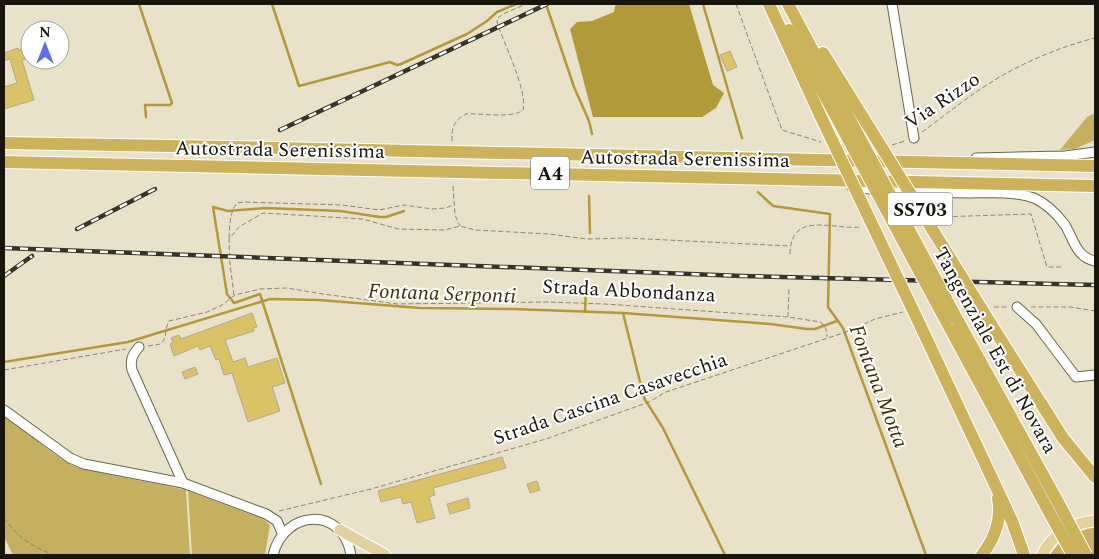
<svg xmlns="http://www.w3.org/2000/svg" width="1099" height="559" font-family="Spectral,serif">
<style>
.green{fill:#c5af60}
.water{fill:#b2993a}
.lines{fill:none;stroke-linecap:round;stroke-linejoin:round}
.stream{stroke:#b2993a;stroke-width:2.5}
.building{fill:#dcc266;stroke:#afa992}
.minor-casing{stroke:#6b6550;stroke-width:11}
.major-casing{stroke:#fff;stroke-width:13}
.highway-casing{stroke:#fff;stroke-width:14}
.path{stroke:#8a8574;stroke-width:1;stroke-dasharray:5 2.5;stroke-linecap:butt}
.minor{stroke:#fff;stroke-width:9}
.major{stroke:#e0d19d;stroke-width:11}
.highway{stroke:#ccb35b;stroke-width:12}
.rail-casing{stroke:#363328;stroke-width:4.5}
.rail{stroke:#fff;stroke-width:2.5;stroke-dasharray:8;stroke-linecap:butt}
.highway-bridge-casing{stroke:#fff;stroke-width:14;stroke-linecap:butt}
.highway-bridge{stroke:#ccb35b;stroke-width:12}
.labels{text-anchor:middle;stroke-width:4;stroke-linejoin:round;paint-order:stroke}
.shield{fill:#fff;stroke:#5d5b55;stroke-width:1}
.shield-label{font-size:19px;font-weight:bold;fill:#17150c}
.street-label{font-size:20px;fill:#17150c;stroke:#fff}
.water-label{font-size:21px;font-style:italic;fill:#3a3006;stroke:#fff}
</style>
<rect width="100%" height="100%" fill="#e9e2ca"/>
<g class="green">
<path d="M 1095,113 L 1095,140 L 1075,149 L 1060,150 L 1087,117 Z"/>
<path d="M 4,414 C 28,430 46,452 72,465 C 80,469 90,470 98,472 C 127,479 157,483 186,490 L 190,555 L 13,555 L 4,537 Z"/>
<path d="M 188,491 L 263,519 L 270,525 L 265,555 L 192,555 Z"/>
<path d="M 1091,528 L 1095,528 L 1095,555 L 1050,555 C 1059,540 1074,532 1091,528 Z"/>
</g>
<path class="water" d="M 619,4 L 689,4 L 713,85 L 724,93 L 716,108 L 702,117 L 593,117 L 570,29 L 577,22 L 592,21 L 614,12 L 615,6 Z"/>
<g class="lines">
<g class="stream">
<path d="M 139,4 L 172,103 L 170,105 L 145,105 L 146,117"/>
<path d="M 272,4 L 299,86 L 390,62 L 397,65 L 401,64 L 467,34 L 487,21 L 497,12 L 516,4"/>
<path d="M 546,4 L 574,87 L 589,121 L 592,134"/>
<path d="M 703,4 L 742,138"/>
<path d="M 758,192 L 773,206 L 830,214 L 828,307 L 843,328 L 926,555"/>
<path d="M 589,196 L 590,233"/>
<path d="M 585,311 L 586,290"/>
<path d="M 623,313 L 770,324 L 807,329 L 815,329 L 837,321"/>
<path d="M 4,362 L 128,342 L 270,299 L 319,300 L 420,308 L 513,309 L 623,313 L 644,398 L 663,428 L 725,555"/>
<path d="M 321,484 L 260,294 L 234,303 L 227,294 L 213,207 L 228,211 L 265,208 L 340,211 L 380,217 L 386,217 L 404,211"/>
</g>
</g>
<g class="building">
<path d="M 18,48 L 19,50 L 23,49 L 26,59 L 22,60 L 34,100 L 4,109 L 4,87 L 17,83 L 10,59 L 4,61 L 4,53 Z"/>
<path d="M 730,51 L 737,67 L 727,71 L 720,55 Z"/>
<path d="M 252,313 L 257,327 L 253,328 L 254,331 L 225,340 L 233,362 L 245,358 L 248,367 L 277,358 L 285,383 L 272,387 L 280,411 L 248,422 L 232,373 L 224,375 L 219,359 L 216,360 L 210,346 L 200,350 L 198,346 L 174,356 L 170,344 L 173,342 L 171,338 L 179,335 L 181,339 Z"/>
<path d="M 195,367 L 198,374 L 185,379 L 182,372 Z"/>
<path d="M 502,457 L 506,468 L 433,488 L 435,495 L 429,497 L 435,518 L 417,523 L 411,502 L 403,504 L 401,497 L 381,502 L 378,491 Z"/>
<path d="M 537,481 L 540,490 L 530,493 L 527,484 Z"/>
<path d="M 468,498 L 470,508 L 450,514 L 447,504 Z"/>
</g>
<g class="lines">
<g class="minor-casing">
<g id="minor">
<path d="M 892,4 L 914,138"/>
<path d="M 976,158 L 1065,156 L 1095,152"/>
<path d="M 852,187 C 891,192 930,192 969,193 C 990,193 1014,191 1034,198 C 1047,204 1057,214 1065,225 C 1074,240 1076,257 1095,261"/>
<path d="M 1017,307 L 1036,324 L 1076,377 L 1095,375"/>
<path d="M 139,347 C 132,355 130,360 132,370 L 183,483"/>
<path d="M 4,410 L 70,458 L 84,464 L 183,483 L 266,514 L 277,521 L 283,535"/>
<path d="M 273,555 C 284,509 343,506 351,555"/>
</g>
</g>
<g class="major-casing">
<g id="major">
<path d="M 340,530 L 385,555"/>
<path d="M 1042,555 C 1052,534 1073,523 1095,521"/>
</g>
</g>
<g class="highway-casing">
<g id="highway">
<path d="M 769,4 L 820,115"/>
<path d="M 788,4 L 841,103"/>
<path d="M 789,30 L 832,109"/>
<path d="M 823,53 L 851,98"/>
<path d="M 4,143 L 229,147 L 1095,166"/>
<path d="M 4,162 L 1095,186"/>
<path d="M 946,321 L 1048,510"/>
<path d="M 958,321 L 1059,504"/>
<path d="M 989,321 L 1063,438 L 1095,477"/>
<path d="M 920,325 L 1012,521 L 1024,555"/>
<path d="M 982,555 C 994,539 1002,519 998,498"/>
</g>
</g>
<g class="path">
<path d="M 736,4 L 782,130 L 821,142"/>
<path d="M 922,132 C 944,116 966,98 990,83 C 1019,64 1062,46 1095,38"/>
<path d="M 452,141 C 451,129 454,120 466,114 C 480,113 513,119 523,110 C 528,91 503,42 497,22 L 497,19 L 503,14 L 526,4"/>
<path d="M 892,145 L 905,141"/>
<path d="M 453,186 L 455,215 L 460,226"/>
<path d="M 938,217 L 1031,214 L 1047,267 L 1063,267"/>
<path d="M 229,238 C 230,226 229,213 237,203 L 244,202 L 342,205 L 379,210 L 404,205 L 432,209 L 446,208 L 453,205"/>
<path d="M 790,254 C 791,210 832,230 860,227"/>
<path d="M 234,295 L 230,264 L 229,239 L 239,227 L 263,213 L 363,219 L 398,229 L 445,230 L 460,226 L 475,230 L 549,234 L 587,239 L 626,238 L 790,246"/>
<path d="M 994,307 L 1007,307"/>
<path d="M 1031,307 L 1070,307 L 1095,311"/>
<path d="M 788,317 L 789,288"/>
<path d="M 148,346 L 161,344 C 168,336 164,330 169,321 L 207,312 L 222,305 L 235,295 L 260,289 L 287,288 L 323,294 L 397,304 L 547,302 L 605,304 L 788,317 L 821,322 L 826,329 L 827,337"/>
<path d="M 4,370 L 126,349"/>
<path d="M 279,511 L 371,489 L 546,439 L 649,402 L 666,392 L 849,331 L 875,319 L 903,312"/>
<path d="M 4,518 C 21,541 28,543 53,555"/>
</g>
<use href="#minor" class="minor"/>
<use href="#major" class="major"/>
<use href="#highway" class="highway"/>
<g class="rail-casing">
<g id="rail">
<path d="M 280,130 L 547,4"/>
<path d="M 77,229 L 155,189"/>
<path d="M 4,248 L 742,276 L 1095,285"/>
<path d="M 4,276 L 32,256"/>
</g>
</g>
<use href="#rail" class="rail"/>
<g class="highway-bridge-casing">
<g id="highway-bridge">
<path d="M 851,98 L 989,321"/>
<path d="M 841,103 L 958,321"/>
<path d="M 832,109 L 946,321"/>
<path d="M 820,115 L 920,325"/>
<path d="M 1059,504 L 1086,555"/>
<path d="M 1048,510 L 1073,555"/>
</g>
</g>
<use href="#highway-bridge" class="highway-bridge"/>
</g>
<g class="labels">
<g class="shield">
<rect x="531" y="156.5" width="38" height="33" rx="4"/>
<rect x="887.5" y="192.5" width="65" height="33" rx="4"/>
</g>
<g class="shield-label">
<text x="550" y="180">A4</text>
<text x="920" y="216">SS703</text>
</g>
<g class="street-label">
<text transform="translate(942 100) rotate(-34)" y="7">Via Rizzo</text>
<text transform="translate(280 149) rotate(1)" y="7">Autostrada Serenissima</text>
<text transform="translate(685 158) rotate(1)" y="7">Autostrada Serenissima</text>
<text transform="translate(629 290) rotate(3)" y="7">Strada Abbondanza</text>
<text transform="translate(996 350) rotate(61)" y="7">Tangenziale Est di Novara</text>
<text transform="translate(610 398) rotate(-19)" y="7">Strada Cascina Casavecchia</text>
</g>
<g class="water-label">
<text transform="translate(442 293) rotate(2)" y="7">Fontana Serponti</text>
<text transform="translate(879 386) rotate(69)" y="7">Fontana Motta</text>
</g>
</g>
<rect width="1099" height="559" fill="none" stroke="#17150c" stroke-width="10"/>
<g transform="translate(45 45)"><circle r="24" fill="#ffffff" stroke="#a2a19e"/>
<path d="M0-4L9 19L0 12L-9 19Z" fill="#6170e8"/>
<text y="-8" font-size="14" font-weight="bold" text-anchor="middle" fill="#17150c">N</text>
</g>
</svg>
